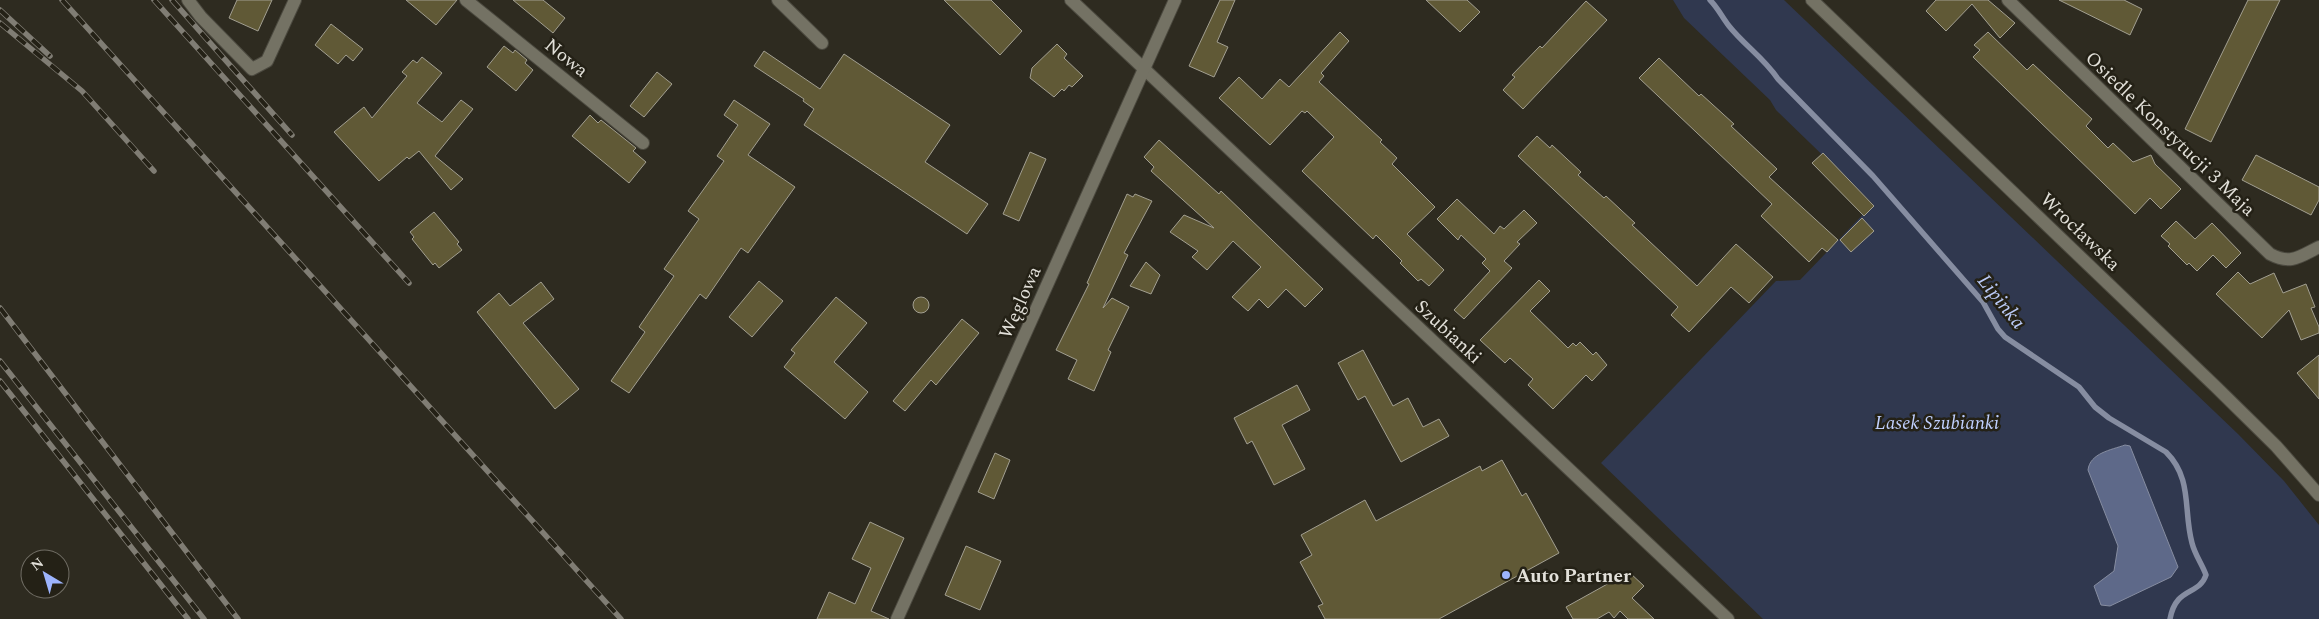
<svg xmlns="http://www.w3.org/2000/svg" width="2319" height="619" font-family="Spectral,serif">
<style>
.green{fill:#30384f}
.water{fill:#5e6989;stroke:#868da1}
.lines{fill:none;stroke-linecap:round;stroke-linejoin:round}
.stream{stroke:#868da1;stroke-width:5.5}
.building{fill:#605936;stroke:#a29f91}
.minor-casing{stroke:#4b493f;stroke-width:14}
.minor{stroke:#747264;stroke-width:12}
.rail-casing{stroke:#807d74;stroke-width:5.5}
.rail{stroke:#242116;stroke-width:4;stroke-dasharray:11;stroke-linecap:butt}
.poi-dot{fill:#9db4fd;stroke:#242116;stroke-width:2}
.labels{text-anchor:middle;stroke-width:5;stroke-linejoin:round;paint-order:stroke}
.street-label{font-size:19px;fill:#e2e0d9;stroke:#242116}
.park-label{font-size:19px;font-style:italic;fill:#c0d0fe;stroke:#242116}
.poi-label{font-size:19px;font-weight:bold;fill:#e2e0d9;stroke:#242116;text-anchor:start}
.water-label{font-size:20px;font-style:italic;fill:#bacaf7;stroke:#242116}
</style>
<rect width="100%" height="100%" fill="#2e2b20"/>
<path class="green" d="M 1673,0 L 1784,0 L 2238,434 L 2284,481 L 2319,525 L 2319,619 L 1763,619 L 1601,463 L 1776,281 L 1800,280 L 1873,204 L 1776,110 L 1770,100 L 1684,18 Z"/>
<path class="water" d="M 2125,445 L 2130,446 L 2178,567 L 2171,577 L 2110,606 L 2101,605 L 2094,586 L 2114,571 L 2118,546 L 2088,470 C 2090,453 2111,450 2125,445 Z"/>
<g class="lines">
<path class="stream" d="M 1710,0 C 1718,8 1722,17 1729,26 C 1744,45 1764,58 1778,79 L 1873,176 L 1983,302 L 1998,329 L 2005,337 L 2079,387 L 2095,407 L 2109,418 L 2166,452 C 2193,479 2183,510 2192,543 C 2195,555 2202,564 2206,575 C 2199,596 2176,586 2170,619"/>
</g>
<g class="building">
<path d="M 237,0 L 272,0 L 258,31 L 229,18 Z"/>
<path d="M 406,0 L 457,0 L 436,25 Z"/>
<path d="M 513,0 L 543,0 L 565,18 L 553,33 Z"/>
<path d="M 944,0 L 991,0 L 1022,31 L 1000,55 Z"/>
<path d="M 1220,0 L 1235,0 L 1217,42 L 1228,47 L 1214,77 L 1189,66 Z"/>
<path d="M 1426,0 L 1467,0 L 1480,12 L 1460,32 Z"/>
<path d="M 1936,0 L 1988,0 L 2015,23 L 2000,38 L 1972,4 L 1946,31 L 1926,11 Z"/>
<path d="M 2059,0 L 2124,0 L 2142,9 L 2130,35 Z"/>
<path d="M 2248,0 L 2280,0 L 2211,142 L 2185,129 Z"/>
<path d="M 1586,1 L 1607,20 L 1523,109 L 1503,90 L 1515,77 L 1512,75 L 1540,46 L 1542,48 Z"/>
<path d="M 331,24 L 363,49 L 353,61 L 346,55 L 338,64 L 315,45 Z"/>
<path d="M 1340,32 L 1349,41 L 1321,73 L 1324,76 L 1319,82 L 1382,140 L 1380,142 L 1397,158 L 1392,164 L 1435,207 L 1407,234 L 1444,270 L 1429,286 L 1421,279 L 1418,281 L 1400,263 L 1402,261 L 1376,235 L 1373,239 L 1302,171 L 1334,137 L 1307,111 L 1305,113 L 1302,111 L 1270,145 L 1219,98 L 1239,77 L 1262,99 L 1280,79 L 1289,87 Z"/>
<path d="M 1988,32 L 2027,70 L 2033,64 L 2092,119 L 2086,126 L 2108,148 L 2113,143 L 2133,162 L 2151,155 L 2155,164 L 2181,189 L 2161,209 L 2150,198 L 2135,214 L 1973,57 L 1980,50 L 1974,45 Z"/>
<path d="M 1057,44 L 1067,54 L 1064,58 L 1083,76 L 1072,87 L 1069,85 L 1064,91 L 1062,89 L 1054,97 L 1030,78 L 1032,68 Z"/>
<path d="M 504,46 L 513,53 L 515,50 L 527,60 L 525,63 L 533,70 L 516,91 L 487,67 Z"/>
<path d="M 764,51 L 820,89 L 844,54 L 950,125 L 925,162 L 988,204 L 967,234 L 804,125 L 814,109 L 803,101 L 804,99 L 754,66 Z"/>
<path d="M 422,57 L 442,73 L 417,103 L 442,122 L 461,100 L 473,109 L 435,156 L 463,179 L 451,190 L 419,151 L 409,159 L 407,157 L 379,181 L 334,132 L 364,107 L 372,118 L 407,76 L 402,72 L 413,60 L 417,63 Z"/>
<path d="M 1659,58 L 1699,96 L 1701,94 L 1734,124 L 1731,126 L 1777,169 L 1769,177 L 1838,240 L 1827,252 L 1822,248 L 1809,262 L 1761,216 L 1772,204 L 1639,78 Z"/>
<path d="M 657,72 L 672,84 L 644,117 L 630,106 Z"/>
<path d="M 734,100 L 770,124 L 748,155 L 795,187 L 748,253 L 741,248 L 706,299 L 700,294 L 629,393 L 611,381 L 645,332 L 639,327 L 674,276 L 664,269 L 699,219 L 688,211 L 724,161 L 717,156 L 738,125 L 724,115 Z"/>
<path d="M 590,115 L 598,123 L 601,120 L 636,148 L 633,151 L 646,162 L 629,183 L 572,136 Z"/>
<path d="M 1537,136 L 1550,148 L 1552,145 L 1581,172 L 1578,175 L 1604,198 L 1606,196 L 1635,223 L 1632,225 L 1697,286 L 1736,244 L 1773,277 L 1749,303 L 1731,287 L 1689,332 L 1671,315 L 1678,307 L 1518,156 Z"/>
<path d="M 1159,140 L 1219,194 L 1221,191 L 1323,289 L 1305,307 L 1286,289 L 1268,308 L 1259,299 L 1248,311 L 1232,297 L 1261,267 L 1233,241 L 1207,270 L 1192,257 L 1198,251 L 1170,232 L 1184,215 L 1214,228 L 1151,171 L 1154,167 L 1144,157 Z"/>
<path d="M 1030,152 L 1046,159 L 1019,221 L 1003,214 Z"/>
<path d="M 1823,153 L 1874,206 L 1864,216 L 1812,163 Z"/>
<path d="M 2256,155 L 2319,187 L 2319,200 L 2311,215 L 2242,180 Z"/>
<path d="M 1127,194 L 1133,197 L 1135,194 L 1152,201 L 1124,253 L 1128,255 L 1103,308 L 1112,298 L 1129,307 L 1108,350 L 1111,352 L 1094,391 L 1068,379 L 1077,360 L 1056,350 L 1089,284 L 1087,283 Z"/>
<path d="M 1457,199 L 1494,234 L 1500,226 L 1504,229 L 1524,210 L 1537,223 L 1517,242 L 1520,244 L 1504,261 L 1512,268 L 1464,319 L 1454,310 L 1490,271 L 1482,263 L 1486,259 L 1461,235 L 1458,240 L 1437,219 Z"/>
<path d="M 434,212 L 459,242 L 457,244 L 462,250 L 439,268 L 435,263 L 433,265 L 412,239 L 414,237 L 410,232 Z"/>
<path d="M 1862,218 L 1874,231 L 1851,252 L 1840,240 Z"/>
<path d="M 2176,221 L 2195,239 L 2212,223 L 2241,253 L 2226,268 L 2213,255 L 2197,271 L 2189,263 L 2187,265 L 2168,246 L 2170,244 L 2161,236 Z"/>
<path d="M 1146,262 L 1160,275 L 1151,294 L 1130,286 Z"/>
<path d="M 2238,272 L 2250,284 L 2274,273 L 2283,293 L 2306,284 L 2315,307 L 2311,308 L 2319,327 L 2319,333 L 2301,340 L 2289,310 L 2262,338 L 2216,294 Z"/>
<path d="M 1539,280 L 1550,291 L 1530,311 L 1568,348 L 1573,343 L 1576,346 L 1580,342 L 1593,355 L 1596,352 L 1607,365 L 1592,381 L 1586,375 L 1553,409 L 1528,385 L 1533,379 L 1510,358 L 1505,363 L 1480,340 Z"/>
<path d="M 759,281 L 783,301 L 752,337 L 729,317 Z"/>
<path d="M 541,282 L 554,299 L 523,323 L 579,389 L 555,409 L 477,312 L 499,293 L 510,306 Z"/>
<path d="M 836,297 L 867,323 L 834,362 L 868,392 L 845,419 L 784,367 L 795,353 L 791,350 Z"/>
<circle cx="921" cy="305" r="8"/>
<path d="M 962,319 L 979,333 L 936,385 L 931,380 L 905,411 L 893,401 Z"/>
<path d="M 1363,350 L 1393,406 L 1408,398 L 1423,427 L 1439,419 L 1449,436 L 1401,462 L 1365,396 L 1358,400 L 1338,363 Z"/>
<path d="M 2319,355 L 2319,399 L 2297,373 Z"/>
<path d="M 1297,385 L 1310,410 L 1282,425 L 1305,469 L 1274,485 L 1252,441 L 1247,444 L 1234,418 Z"/>
<path d="M 995,453 L 1010,460 L 994,499 L 978,492 Z"/>
<path d="M 1502,460 L 1522,496 L 1526,493 L 1559,553 L 1439,619 L 1325,619 L 1318,606 L 1323,604 L 1300,562 L 1312,555 L 1301,535 L 1365,500 L 1376,521 L 1480,466 L 1482,471 Z"/>
<path d="M 870,522 L 904,538 L 871,611 L 889,619 L 817,619 L 829,592 L 855,604 L 871,568 L 852,559 Z"/>
<path d="M 966,546 L 1001,561 L 980,610 L 945,595 Z"/>
<path d="M 1629,572 L 1644,586 L 1632,598 L 1654,619 L 1628,619 L 1620,611 L 1614,618 L 1609,612 L 1597,619 L 1573,619 L 1566,607 Z"/>
</g>
<g class="lines">
<g class="minor-casing">
<g id="minor">
<path d="M 188,0 L 201,17 L 252,69 L 267,61 L 295,0"/>
<path d="M 466,0 L 643,143"/>
<path d="M 778,0 L 822,43"/>
<path d="M 1071,0 L 1728,619"/>
<path d="M 1812,0 L 2216,387 L 2276,446 L 2319,495"/>
<path d="M 2008,0 L 2270,254 C 2291,265 2299,257 2319,247"/>
<path d="M 897,619 L 1175,0"/>
</g>
</g>
<use href="#minor" class="minor"/>
<g class="rail-casing">
<g id="rail">
<path d="M 62,0 L 621,619"/>
<path d="M 154,0 L 409,283"/>
<path d="M 172,0 L 292,135"/>
<path d="M 0,10 L 50,56"/>
<path d="M 0,23 L 82,91 L 154,171"/>
<path d="M 0,308 L 238,619"/>
<path d="M 0,361 L 204,619"/>
<path d="M 0,381 L 188,619"/>
</g>
</g>
<use href="#rail" class="rail"/>
</g>
<circle class="poi-dot" cx="1506" cy="575" r="5"/>
<g class="labels">
<g class="street-label">
<text transform="translate(567 57) rotate(39)" y="7">Nowa</text>
<text transform="translate(2171 133) rotate(44)" y="7">Osiedle Konstytucji 3 Maja</text>
<text transform="translate(2081 231) rotate(44)" y="7">Wrocławska</text>
<text transform="translate(1019 302) rotate(-66)" y="7">Węglowa</text>
<text transform="translate(1449 331) rotate(43)" y="7">Szubianki</text>
</g>
<g class="park-label">
<text x="1937" y="429">Lasek Szubianki</text>
</g>
<g class="poi-label">
<text x="1516" y="582">Auto Partner</text>
</g>
<g class="water-label">
<text transform="translate(2002 301) rotate(51)" y="7">Lipinka</text>
</g>
</g>
<g transform="translate(45 574) rotate(322)"><circle r="24" fill="#242116" stroke="#706d64"/>
<path d="M0-4L9 19L0 12L-9 19Z" fill="#9db4fd"/>
<text y="-8" font-size="14" font-weight="bold" text-anchor="middle" fill="#e2e0d9">N</text>
</g>
</svg>
